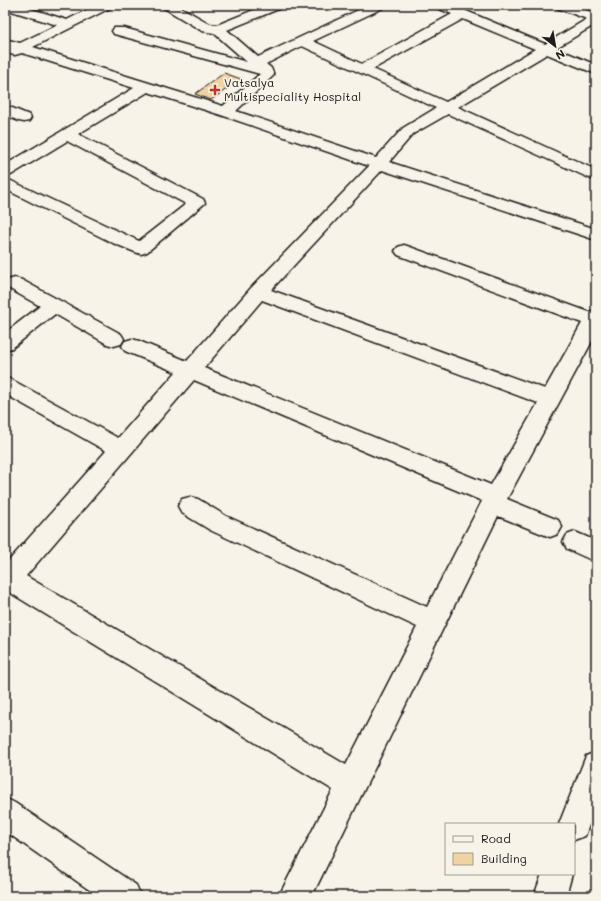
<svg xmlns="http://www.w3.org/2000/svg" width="601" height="901" font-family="Mali,sans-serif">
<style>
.building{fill:#efd3a3;stroke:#1c1c1c}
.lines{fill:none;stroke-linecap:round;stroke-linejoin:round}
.minor-casing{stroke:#1c1c1c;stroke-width:3}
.minor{fill:#f7f3e8;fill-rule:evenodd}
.poi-dot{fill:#c8321e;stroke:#f7f3e8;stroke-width:1.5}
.labels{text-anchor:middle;stroke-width:3.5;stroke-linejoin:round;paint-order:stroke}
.far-poi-label{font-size:12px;fill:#1c1c1c;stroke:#f7f3e8;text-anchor:start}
</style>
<rect width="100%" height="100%" fill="#f7f3e8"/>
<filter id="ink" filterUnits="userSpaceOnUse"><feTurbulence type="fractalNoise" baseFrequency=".025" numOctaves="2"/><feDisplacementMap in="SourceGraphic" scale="8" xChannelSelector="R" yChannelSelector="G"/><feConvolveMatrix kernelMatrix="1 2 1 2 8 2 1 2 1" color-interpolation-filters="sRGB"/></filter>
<g filter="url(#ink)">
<path class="building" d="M 224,73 L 241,79 L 211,100 L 195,94 Z"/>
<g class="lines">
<g class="minor-casing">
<g id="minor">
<path d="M 5,5 L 19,5 L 67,20 L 96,5 L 112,5 L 110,8 L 33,47 L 223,106 L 260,74 L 114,34 L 112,31 L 114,28 L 124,28 L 247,62 L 214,33 L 202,31 L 164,8 L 162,5 L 177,5 L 210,24 L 217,25 L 266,5 L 283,5 L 281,8 L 227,30 L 258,57 L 369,5 L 385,5 L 383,8 L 313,41 L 362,64 L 452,14 L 437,8 L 435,5 L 452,5 L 545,44 L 587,19 L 557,8 L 555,5 L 573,5 L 596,14 L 596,24 L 556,48 L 596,65 L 596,74 L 547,54 L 458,107 L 596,170 L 596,181 L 448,114 L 413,134 L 389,162 L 596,229 L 596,240 L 382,170 L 271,290 L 545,389 L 582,323 L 398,255 L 395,251 L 398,247 L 404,245 L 410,247 L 589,312 L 596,310 L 596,334 L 507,499 L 558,520 L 562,527 L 558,534 L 550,537 L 498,516 L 312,896 L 279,896 L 333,790 L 9,592 L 5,594 L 5,565 L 106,451 L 5,394 L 5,377 L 12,380 L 118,438 L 176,372 L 125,351 L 122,346 L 125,341 L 132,339 L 139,341 L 187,361 L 251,288 L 369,166 L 221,115 L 148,92 L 78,134 L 203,199 L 205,203 L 147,252 L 141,254 L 135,252 L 113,243 L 5,189 L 5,178 L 139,241 L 186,204 L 67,141 L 11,175 L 5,177 L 5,165 L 134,88 L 22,53 L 15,55 L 10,54 L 8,51 L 10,49 L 5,47 L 5,39 L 20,43 L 57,25 L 5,9 ZM 463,19 L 535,49 L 446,102 L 373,69 ZM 302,46 L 436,108 L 403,128 L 376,158 L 236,111 L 274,75 L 271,68 L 266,64 ZM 262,300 L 538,403 L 491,485 L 204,368 ZM 194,380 L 482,501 L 427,607 L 226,516 L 198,499 L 190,497 L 182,499 L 178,506 L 182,513 L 210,530 L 417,627 L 346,765 L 26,576 Z"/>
<path d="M 5,105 L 29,115 L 31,118 L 29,121 L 24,122 L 19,121 L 5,115 Z"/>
<path d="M 15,278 L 22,280 L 121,334 L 124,339 L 121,344 L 114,346 L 107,344 L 55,314 L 12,348 L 5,350 L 5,333 L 40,306 L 8,288 L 6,284 L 8,280 Z"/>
<path d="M 575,532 L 596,541 L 596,562 L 567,549 L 563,542 L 567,535 Z"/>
<path d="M 596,752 L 596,806 L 585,836 L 574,840 L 574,824 L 559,824 L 586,756 Z"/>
<path d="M 5,798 L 15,803 L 136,885 L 141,896 L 98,896 L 5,831 Z"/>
<path d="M 542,874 L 572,874 L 566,896 L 534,896 Z"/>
</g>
</g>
<use href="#minor" class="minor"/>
</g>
</g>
<path class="poi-dot" d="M213 84h4v4h4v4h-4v4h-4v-4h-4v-4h4z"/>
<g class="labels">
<g class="far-poi-label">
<text x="224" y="87">Vatsalya<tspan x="224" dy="14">Multispeciality Hospital</tspan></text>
</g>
</g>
<rect width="601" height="901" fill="none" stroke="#f7f3e8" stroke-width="20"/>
<rect x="10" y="10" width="581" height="881" fill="none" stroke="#1c1c1c" stroke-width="1.5" filter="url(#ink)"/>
<rect x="445" y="823" width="130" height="52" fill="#f7f3e8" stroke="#9f9d96"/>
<rect x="453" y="836" width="20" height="6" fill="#f7f3e8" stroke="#9f9d96"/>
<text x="481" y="843" font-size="12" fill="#1c1c1c">Road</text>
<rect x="453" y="853" width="20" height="12" fill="#efd3a3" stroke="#9f9d96"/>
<text x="481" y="863" font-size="12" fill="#1c1c1c">Building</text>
<g transform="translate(555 46) rotate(149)" stroke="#f7f3e8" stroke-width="3" paint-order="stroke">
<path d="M0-3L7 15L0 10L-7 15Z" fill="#1c1c1c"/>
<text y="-6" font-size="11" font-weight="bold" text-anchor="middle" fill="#1c1c1c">N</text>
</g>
</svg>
